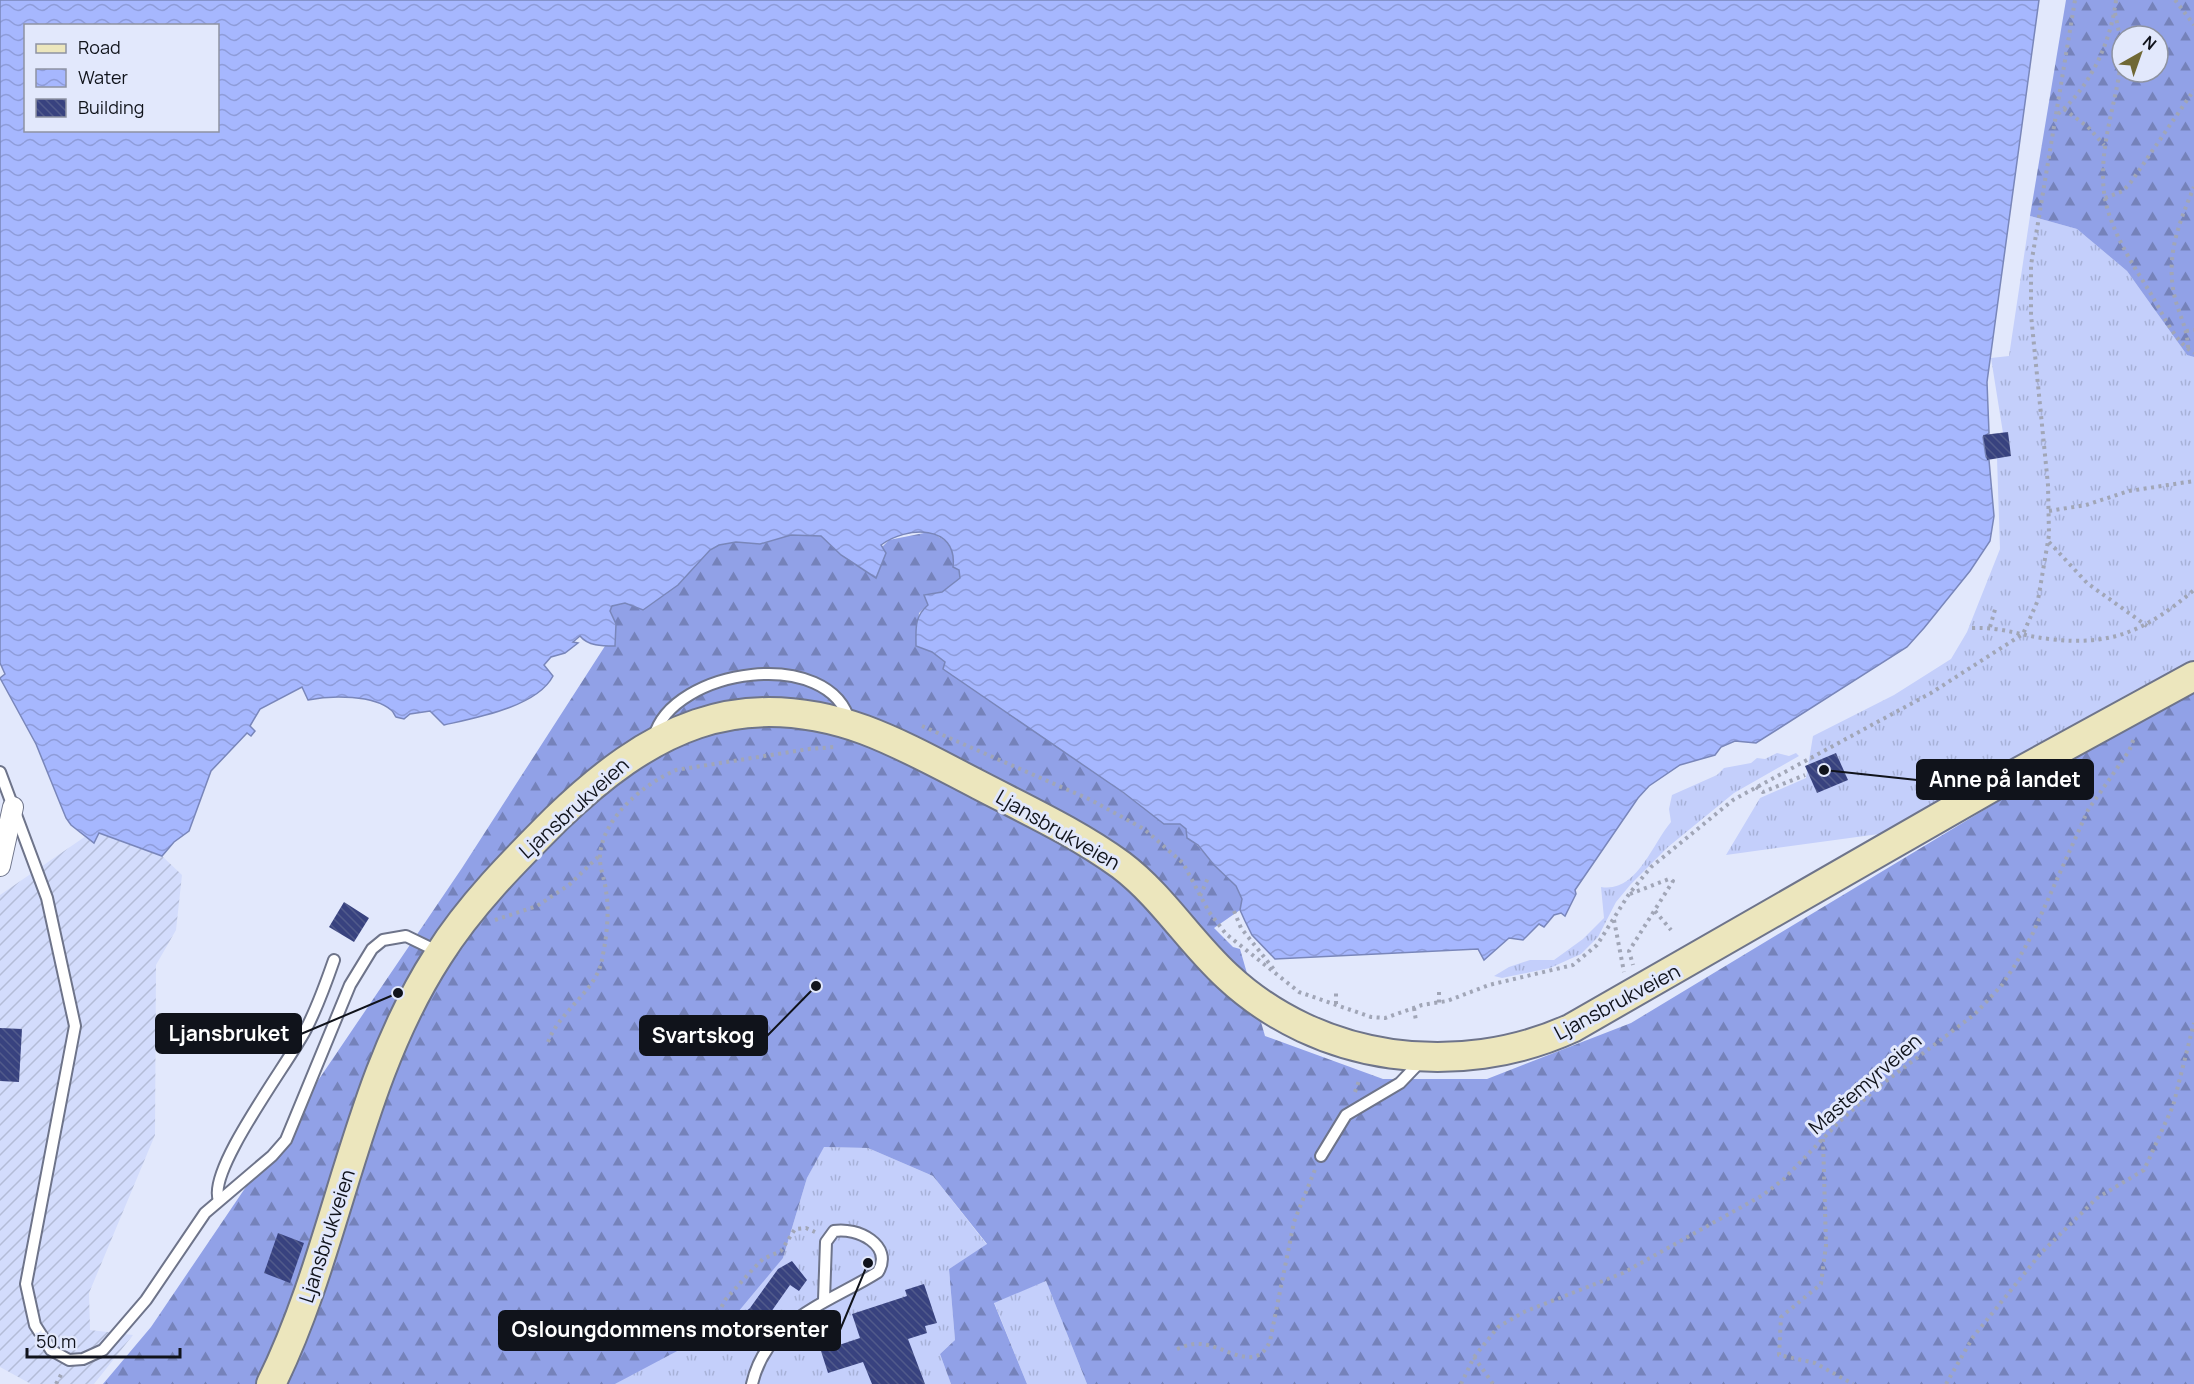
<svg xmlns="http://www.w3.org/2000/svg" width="2194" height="1384" font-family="Manrope,sans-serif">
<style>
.industrial{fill:url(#industrial-furrows)}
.grass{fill:url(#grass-tufts)}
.forest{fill:url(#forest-firs);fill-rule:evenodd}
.water{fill:url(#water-waves);stroke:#7986ba;stroke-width:1.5;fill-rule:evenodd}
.building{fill:url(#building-back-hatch)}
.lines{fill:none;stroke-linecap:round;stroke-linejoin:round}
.lane-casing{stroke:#6e748a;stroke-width:14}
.street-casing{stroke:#6e748a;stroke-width:22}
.secondary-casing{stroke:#6e748a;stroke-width:32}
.path{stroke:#a1a6b7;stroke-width:4;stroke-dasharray:3 4.5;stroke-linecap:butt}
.lane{stroke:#fff;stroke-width:10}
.street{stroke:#fff;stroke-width:20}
.secondary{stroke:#ece6bd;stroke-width:28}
.labels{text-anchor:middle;stroke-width:6;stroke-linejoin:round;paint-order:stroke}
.street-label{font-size:20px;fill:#10131b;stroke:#e2e8fc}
.leader{fill:none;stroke:#10131b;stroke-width:2}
.callout-dot{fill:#10131b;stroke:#e2e8fc;stroke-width:2}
.callout{fill:#10131b;stroke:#10131b;stroke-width:2}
.callout-label{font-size:21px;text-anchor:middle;font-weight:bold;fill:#fff}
</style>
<defs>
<pattern id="industrial-furrows" width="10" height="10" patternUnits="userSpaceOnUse" patternTransform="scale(1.5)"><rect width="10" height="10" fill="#d3dcfc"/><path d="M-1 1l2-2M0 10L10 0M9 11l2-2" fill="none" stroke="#b4bcd7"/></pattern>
<pattern id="grass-tufts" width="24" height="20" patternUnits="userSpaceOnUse" patternTransform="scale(1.5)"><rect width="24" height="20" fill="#c4cffb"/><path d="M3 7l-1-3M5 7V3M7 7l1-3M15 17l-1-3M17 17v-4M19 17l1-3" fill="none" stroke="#a7b1d7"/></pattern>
<pattern id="forest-firs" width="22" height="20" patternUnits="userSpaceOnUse" patternTransform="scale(1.5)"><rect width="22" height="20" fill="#91a1e7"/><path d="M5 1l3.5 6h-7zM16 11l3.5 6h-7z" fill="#7582ba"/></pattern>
<pattern id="water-waves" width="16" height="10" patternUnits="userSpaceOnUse" patternTransform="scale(1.5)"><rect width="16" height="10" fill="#a6b7fe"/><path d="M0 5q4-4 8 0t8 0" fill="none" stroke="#8e9cd9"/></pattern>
<pattern id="building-back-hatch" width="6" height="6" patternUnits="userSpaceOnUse" patternTransform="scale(1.5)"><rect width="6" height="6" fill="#38427f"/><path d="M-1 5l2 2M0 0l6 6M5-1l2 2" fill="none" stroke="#515a8b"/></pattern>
</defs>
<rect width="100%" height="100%" fill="#e2e8fc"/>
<path class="industrial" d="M 98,833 L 162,856 L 182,875 L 176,930 L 156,965 L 155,1135 L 89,1293 L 90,1330 L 133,1335 L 94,1384 L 31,1384 L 0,1367 L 0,895 L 86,836 L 94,842 Z"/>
<g class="grass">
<path d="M 2030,216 L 2077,229 L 2127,271 L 2187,355 L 2194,357 L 2194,660 L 2135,690 L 1879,834 L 1726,855 L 1760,798 L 1806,778 L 1813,736 L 1894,695 L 1951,659 L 1967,632 L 2000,549 L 1997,458 L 2011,456 L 2008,433 L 2003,433 L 1991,358 L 2009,356 Z"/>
<path d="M 1777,753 L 1789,756 L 1796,753 L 1799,756 L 1734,793 L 1668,847 L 1631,884 L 1616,902 L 1598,937 L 1581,954 L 1550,968 L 1502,978 L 1494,976 L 1509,967 L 1530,960 L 1554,960 L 1583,939 L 1604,918 L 1601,887 C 1637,893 1652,844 1671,822 L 1669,809 L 1672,795 L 1717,775 L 1724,768 L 1751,763 L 1757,758 L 1765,759 Z"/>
<path d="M 823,1147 L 868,1148 L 933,1176 L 987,1245 L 949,1269 L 955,1340 L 940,1354 L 951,1384 L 615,1384 L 634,1373 L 783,1258 L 807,1178 Z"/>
<path d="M 1046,1281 L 1087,1384 L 1027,1384 L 994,1302 Z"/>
</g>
<g class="forest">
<path d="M 2066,0 L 2194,0 L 2194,357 L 2187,355 L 2127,271 L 2077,229 L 2030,216 ZM 2122,36 L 2158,36 L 2158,72 L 2122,72 Z"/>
<path d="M 929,532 C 947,540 956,546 953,567 L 959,570 L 960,578 L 942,592 L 931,595 L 928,605 L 919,613 L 916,646 L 932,652 L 1164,823 L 1180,824 L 1186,829 L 1187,838 C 1200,845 1205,855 1214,865 C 1225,877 1250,891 1240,910 L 1214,928 L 1233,947 L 1240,949 L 1265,1036 L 1383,1079 L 1487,1079 L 1631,1023 L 2123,726 L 2194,692 L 2194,1384 L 1087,1384 L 1046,1281 L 994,1303 L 1027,1384 L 951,1384 L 940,1354 L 955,1340 L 949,1269 L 987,1244 L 933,1176 L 868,1148 L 824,1147 L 807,1178 L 783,1258 L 728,1324 L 615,1384 L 103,1384 L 151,1327 L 462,868 L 605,646 L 615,646 L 616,624 L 610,611 L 612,606 L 626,603 L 643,610 L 678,585 L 710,550 L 719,545 L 736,542 L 760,544 L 791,535 L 821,536 L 841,555 L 861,568 L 889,540 Z"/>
</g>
<path class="water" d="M 0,0 L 2039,0 L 1987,382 L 1989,433 L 1983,437 L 1986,457 L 1989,460 L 1994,516 L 1990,541 L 1970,571 L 1924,628 L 1907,647 L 1756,743 L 1735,741 L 1721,747 L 1715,755 L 1680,765 L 1649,786 L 1638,798 L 1575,890 L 1576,894 L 1565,916 L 1561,913 L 1554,915 L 1544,927 L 1539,924 L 1523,940 L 1509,938 L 1484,960 L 1478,949 L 1275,959 L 1252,935 L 1245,921 L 1240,910 L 1242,899 L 1236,886 L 1214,865 L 1198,845 L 1187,838 L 1186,829 L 1180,824 L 1164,824 L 1124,793 L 943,669 L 945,662 L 932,652 L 916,646 C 916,628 914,617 928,605 L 924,595 L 942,592 L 960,578 L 959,570 L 953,567 C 958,524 906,526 881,545 L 886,553 L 876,578 L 841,555 L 821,536 L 791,535 L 760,544 L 736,542 L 719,545 L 710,550 L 678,585 L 643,610 L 625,603 L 612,606 L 610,611 L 616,624 L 615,646 C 602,646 588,646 580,636 L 573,642 L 578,643 L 565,653 L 551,657 L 544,665 L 553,676 C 537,707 475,718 444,725 L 430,711 L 410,714 L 404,719 L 396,717 C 394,715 394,712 391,710 C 374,695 332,695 308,700 L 302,687 L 260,709 L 250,726 L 255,731 L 251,736 L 247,733 L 211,771 L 189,831 L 174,842 L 162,856 L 99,833 L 94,843 L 71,825 L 66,818 L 36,744 L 0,678 L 5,674 L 0,663 ZM 26,26 L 218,26 L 218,130 L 26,130 Z"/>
<g class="building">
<path d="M 2008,432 L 2011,456 L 1987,460 L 1983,435 Z"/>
<path d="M 1836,753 L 1848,780 L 1817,793 L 1805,766 Z"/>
<path d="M 344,902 L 369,918 L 354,942 L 329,927 Z"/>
<path d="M 0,1028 L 22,1029 L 19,1082 L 0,1081 Z"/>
<path d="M 278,1233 L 304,1243 L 290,1283 L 264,1273 Z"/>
<path d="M 792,1261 L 807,1280 L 799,1291 L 790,1285 L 759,1329 L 740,1316 L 750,1308 L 778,1269 Z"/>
<path d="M 924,1284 L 937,1323 L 925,1326 L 927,1333 L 908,1339 L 925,1384 L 872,1384 L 863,1362 L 828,1373 L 821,1351 L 860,1338 L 852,1314 L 907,1296 L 905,1290 Z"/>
</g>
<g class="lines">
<g class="lane-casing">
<g id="lane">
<path d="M 654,737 C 672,668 831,645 850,723"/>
<path d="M 0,772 L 47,898 L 75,1026 L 26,1284 L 35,1325 L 51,1350 L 69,1360 L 83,1359 L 103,1350 L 146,1300 L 205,1213 L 272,1156 L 286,1140 L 350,985 L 372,949 L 383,940 L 406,936 L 439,952"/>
<path d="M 1321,1156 L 1346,1115 L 1400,1083 L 1423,1059"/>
<path d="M 219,1200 C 206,1171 290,1061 306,1029 C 317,1008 326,983 334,960"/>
<path d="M 752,1384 C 767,1319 829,1303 878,1272 C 894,1245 857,1227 834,1231 L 826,1242 L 824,1300"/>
</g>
</g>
<g class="street-casing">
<path id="street" d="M 0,866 L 13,807"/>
</g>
<g class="secondary-casing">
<path id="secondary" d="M 271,1384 C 339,1246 354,1086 438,956 C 470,905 514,861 556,819 C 648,730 737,684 865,730 C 905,745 942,766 979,785 C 1027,810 1077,833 1121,865 C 1162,896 1189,941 1227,976 C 1319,1062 1458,1080 1572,1028 L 2006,779 L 2194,676"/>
</g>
<g class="path">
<path d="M 2175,0 L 2194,25"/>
<path d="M 2115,13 C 2118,29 2123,45 2121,63 C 2115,108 2097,152 2105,199 C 2112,233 2133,265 2151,294 C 2163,314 2174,341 2194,353"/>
<path d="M 2064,109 L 2088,127 L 2104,145"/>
<path d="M 2058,114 C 2090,87 2111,42 2116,0"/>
<path d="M 2105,198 L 2123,191 L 2131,182 L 2194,90"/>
<path d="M 2186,331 L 2194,330"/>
<path d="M 2188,348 C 2188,329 2178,313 2174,294 C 2166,255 2179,223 2194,187"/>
<path d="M 2049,511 L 2086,505 L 2129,491 L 2194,481"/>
<path d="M 2049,542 L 2087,583 L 2147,626"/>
<path d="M 1990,627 L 1996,606"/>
<path d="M 1972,628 C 2005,627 2020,636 2050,639 C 2112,647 2148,629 2194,590"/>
<path d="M 922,726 L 1091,800 L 1144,829 L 1183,863 L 1209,912 L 1226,934 L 1299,992 L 1371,1017 L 1385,1018 L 1422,1005 L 1447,1001 L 1489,985 L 1573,965 L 1597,945 L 1629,894 L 1651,867 L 1733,800 L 1931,693 L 2023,634 L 2038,600 L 2049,535 L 2048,485 L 2031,315 L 2031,265 L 2075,0"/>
<path d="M 1756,787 L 1763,792 L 1805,775"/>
<path d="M 1630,894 L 1669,879 L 1673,881 L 1629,951 L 1633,965"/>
<path d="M 1200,896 L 1208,878"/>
<path d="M 1234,911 L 1241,928 L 1276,972"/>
<path d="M 1655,911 L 1671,930"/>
<path d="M 495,920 L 537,906 L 569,885 L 599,856"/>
<path d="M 1614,920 L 1624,972"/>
<path d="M 1439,992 L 1439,1003"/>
<path d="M 1336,1004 L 1336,993"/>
<path d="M 1414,1008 L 1416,1021"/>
<path d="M 548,1042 C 559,1012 593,993 601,964 C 606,942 610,913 606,891 C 605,880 599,867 600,855 C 603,817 644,784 676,770 L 809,749 L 834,747"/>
<path d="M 1355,1092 L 1360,1078"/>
<path d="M 1823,1139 L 1826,1245 L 1821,1284 L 1781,1317 L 1779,1355 L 1815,1363 L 1853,1384"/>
<path d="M 716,1318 L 722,1323 L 725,1338 L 730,1341 L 761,1334"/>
<path d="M 692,1339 L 701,1327 L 716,1318 L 725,1300 L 753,1269 L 763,1259 L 781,1251 L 795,1229 L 806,1228 L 815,1232"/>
<path d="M 1177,1349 C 1185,1346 1192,1343 1200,1344 C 1225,1345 1256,1375 1270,1341 L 1294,1222 L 1316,1167"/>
<path d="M 1474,1357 L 1493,1384"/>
<path d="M 56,1384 L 63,1371"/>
<path d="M 1461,1384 L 1474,1357 L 1498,1327 L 1524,1312 L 1623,1273 L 1763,1195 L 1784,1179 L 1840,1121 L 1877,1088 L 1975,1014 L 2002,985 L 2015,965 L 2032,935 L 2088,810 L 2129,751 L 2135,736"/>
<path d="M 1946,1384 L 1973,1337 L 2041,1253 L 2097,1198 L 2144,1170 L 2173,1106 L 2194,1023"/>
</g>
<use href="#lane" class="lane"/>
<use href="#street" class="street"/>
<use href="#secondary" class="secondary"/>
</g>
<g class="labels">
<g class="street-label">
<text transform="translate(574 808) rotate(-42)" y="7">Ljansbrukveien</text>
<text transform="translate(1058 830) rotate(30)" y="7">Ljansbrukveien</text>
<text transform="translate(1617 1002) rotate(-28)" y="7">Ljansbrukveien</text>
<text transform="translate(1865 1084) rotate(-41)" y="7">Mastemyrveien</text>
<text transform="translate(327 1236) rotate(-72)" y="7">Ljansbrukveien</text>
</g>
</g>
<path class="leader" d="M1824 770L1917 780M398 993L301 1034M816 986L767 1036M868 1263L840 1330"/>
<g class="callout-dot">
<circle cx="1824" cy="770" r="6"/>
<circle cx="398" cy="993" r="6"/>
<circle cx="816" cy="986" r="6"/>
<circle cx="868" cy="1263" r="6"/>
</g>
<g class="callout">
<rect x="1917" y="760" width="176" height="39" rx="6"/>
<rect x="156" y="1014" width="145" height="39" rx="6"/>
<rect x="640" y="1016" width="127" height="39" rx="6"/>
<rect x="499" y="1311" width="341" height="39" rx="6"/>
</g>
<g class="callout-label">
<text x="2005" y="787">Anne på landet</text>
<text x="229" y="1041">Ljansbruket</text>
<text x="703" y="1043">Svartskog</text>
<text x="670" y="1337">Osloungdommens motorsenter</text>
</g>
<rect x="24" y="24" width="195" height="108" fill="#e2e8fc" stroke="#8e93a2" stroke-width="1.5"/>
<rect x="36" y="44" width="30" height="9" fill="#ece6bd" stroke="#8e93a2" stroke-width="1.5"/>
<text x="78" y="54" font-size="18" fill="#10131b">Road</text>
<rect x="36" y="69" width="30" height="18" fill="url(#water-waves)" stroke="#8e93a2" stroke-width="1.5"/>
<text x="78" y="84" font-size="18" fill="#10131b">Water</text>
<rect x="36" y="99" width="30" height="18" fill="url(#building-back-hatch)" stroke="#8e93a2" stroke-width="1.5"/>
<text x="78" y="114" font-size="18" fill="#10131b">Building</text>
<g transform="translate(2140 54) rotate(40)"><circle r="28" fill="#e2e8fc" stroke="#8e93a2" stroke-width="1.5"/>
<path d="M0-4.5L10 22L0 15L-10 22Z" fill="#706835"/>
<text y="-9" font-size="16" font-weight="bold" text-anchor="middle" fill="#10131b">N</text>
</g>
<path d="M27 1348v9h153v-9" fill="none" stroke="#10131b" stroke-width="3"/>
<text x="36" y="1348" font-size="18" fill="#10131b" stroke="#e2e8fc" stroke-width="4.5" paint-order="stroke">50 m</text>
</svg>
